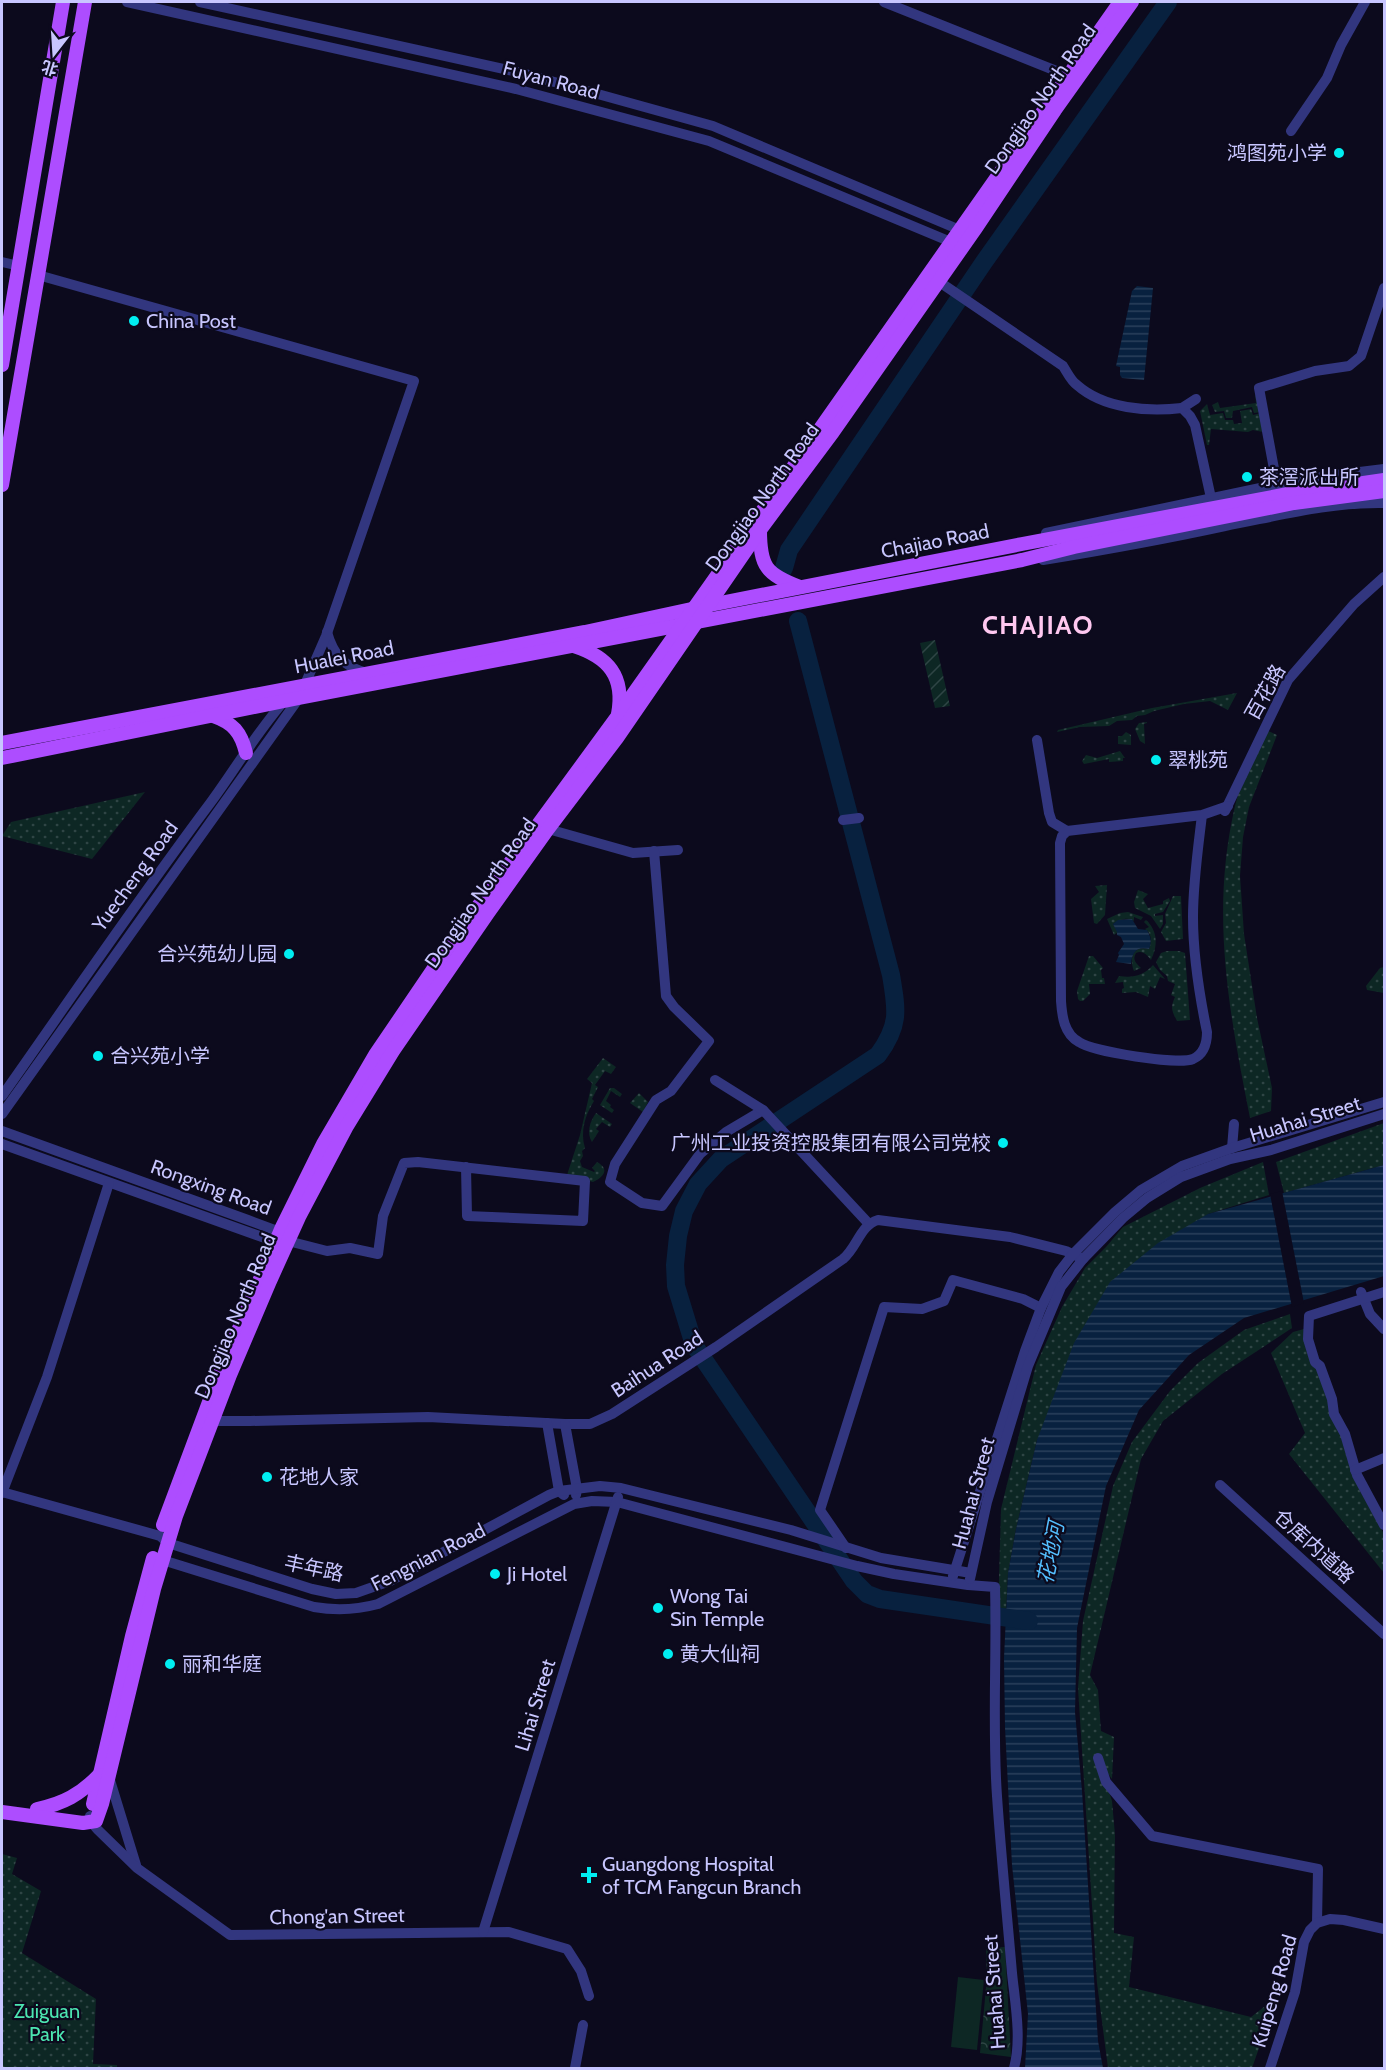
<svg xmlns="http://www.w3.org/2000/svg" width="1386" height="2070" font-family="Cabin,'Noto Sans SC',sans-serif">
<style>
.grass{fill:url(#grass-dots)}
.forest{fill:url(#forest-crowns)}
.garden{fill:url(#garden-furrows)}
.pitch{fill:#0d2724}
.water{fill:url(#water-rules)}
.pier{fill:#0c0a1d}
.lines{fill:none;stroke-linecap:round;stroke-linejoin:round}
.river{stroke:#08213f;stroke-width:18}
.minor{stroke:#32367f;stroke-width:10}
.major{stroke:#ad4dff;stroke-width:14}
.poi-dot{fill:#00eef1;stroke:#0c0a1d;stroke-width:2}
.labels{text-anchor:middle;stroke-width:4.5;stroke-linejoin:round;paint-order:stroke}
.street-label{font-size:20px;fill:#c8c6ff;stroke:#0c0a1d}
.poi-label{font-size:20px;fill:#c8c6ff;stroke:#0c0a1d;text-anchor:start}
.park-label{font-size:20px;fill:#4ce5b1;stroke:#0c0a1d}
.water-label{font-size:21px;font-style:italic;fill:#54bfff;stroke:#0c0a1d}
.district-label{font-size:26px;font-weight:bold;letter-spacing:1.5px;fill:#ffc8f0;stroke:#0c0a1d}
</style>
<defs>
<pattern id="grass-dots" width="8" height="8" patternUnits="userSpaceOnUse" patternTransform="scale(1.5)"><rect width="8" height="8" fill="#0d2724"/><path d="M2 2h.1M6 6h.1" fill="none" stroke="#2f4545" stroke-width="1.8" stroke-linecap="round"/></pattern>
<pattern id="forest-crowns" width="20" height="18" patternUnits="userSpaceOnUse" patternTransform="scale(1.5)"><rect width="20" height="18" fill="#0d2724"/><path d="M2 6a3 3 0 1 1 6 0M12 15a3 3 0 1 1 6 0" fill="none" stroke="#2f4545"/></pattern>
<pattern id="garden-furrows" width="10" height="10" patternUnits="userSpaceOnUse" patternTransform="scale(1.5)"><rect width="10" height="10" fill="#0d2724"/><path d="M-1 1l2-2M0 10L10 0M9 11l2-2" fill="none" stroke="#2f4545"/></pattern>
<pattern id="water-rules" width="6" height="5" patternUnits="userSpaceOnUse" patternTransform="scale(1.5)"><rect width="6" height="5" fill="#08213f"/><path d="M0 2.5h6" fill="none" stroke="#2a405c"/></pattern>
</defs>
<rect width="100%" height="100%" fill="#0c0a1d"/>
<g class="grass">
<path d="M 1255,395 L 1258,397 L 1261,412 L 1254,413 L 1252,407 L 1233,411 L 1232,418 L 1226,418 L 1224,411 L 1215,412 L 1212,405 L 1218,402 L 1220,408 L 1256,403 Z"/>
<path d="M 1207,404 L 1210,415 L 1223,413 L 1225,420 L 1233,420 L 1234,424 L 1242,423 L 1240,411 L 1251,409 L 1253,415 L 1261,413 L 1263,432 L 1253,430 L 1248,432 L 1211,429 L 1209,445 L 1207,445 L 1200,411 Z"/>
<path d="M 1237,693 L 1228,710 L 1210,701 L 1184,704 L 1154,711 L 1145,715 L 1137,716 L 1132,720 L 1117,721 L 1109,726 L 1080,727 L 1057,732 L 1058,730 L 1152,708 Z"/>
<path d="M 1147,722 L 1147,723 L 1144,724 L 1145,744 L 1140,741 L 1135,729 L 1139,723 Z"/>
<path d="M 1264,729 L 1277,735 L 1249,807 L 1243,837 L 1240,876 L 1244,934 L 1257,1018 L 1272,1088 L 1271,1111 L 1250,1118 C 1229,1011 1210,914 1235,806 C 1241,780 1254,754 1264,729 Z"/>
<path d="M 1126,732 L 1131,735 L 1131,745 L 1118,744 L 1118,736 L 1122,736 Z"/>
<path d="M 1120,751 L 1125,758 L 1123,758 L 1123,761 L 1109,762 L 1109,759 L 1084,764 L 1082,761 L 1086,755 L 1097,758 Z"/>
<path d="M 145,792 L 92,859 L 2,836 L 11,822 Z"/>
<path d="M 1107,885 L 1105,915 L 1097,924 L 1094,923 L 1091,899 L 1099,892 L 1095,886 Z"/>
<path d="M 1138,890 L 1148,894 L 1143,899 L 1148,908 L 1163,904 L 1163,901 L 1169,898 L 1170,901 L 1163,912 L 1155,914 L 1155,916 L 1163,915 L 1163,924 L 1160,929 L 1151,916 L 1135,908 L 1134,902 Z"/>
<path d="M 1173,896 L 1181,896 L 1183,939 L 1166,941 L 1161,932 L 1166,923 L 1165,914 Z"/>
<path d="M 1128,912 L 1143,917 L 1141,920 L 1134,917 L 1134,921 C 1128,916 1119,920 1113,924 L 1118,932 L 1114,935 L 1107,919 L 1120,913 Z"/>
<path d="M 1146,920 C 1158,931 1158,946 1151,960 C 1147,955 1143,950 1136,953 C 1132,960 1136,963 1141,968 L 1134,971 C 1129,958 1133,945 1149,949 C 1152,942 1152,933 1145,929 L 1149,927 L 1144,922 Z"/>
<path d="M 1167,951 L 1179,951 L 1185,953 L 1190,1020 L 1177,1021 C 1172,1011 1170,1008 1175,997 L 1171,995 L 1175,984 L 1168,981 L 1167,976 L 1160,970 L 1156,962 L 1161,953 Z"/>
<path d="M 1089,956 L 1093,956 L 1103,968 L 1101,970 L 1102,978 L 1104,978 L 1105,984 L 1089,984 L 1090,994 L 1083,1001 L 1080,1001 L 1078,999 L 1077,991 Z"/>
<path d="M 1153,965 L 1165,979 L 1160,977 L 1155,989 L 1150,986 L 1148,997 L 1136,992 L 1122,993 L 1122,989 L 1124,988 L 1123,982 L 1115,983 L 1119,976 C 1133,978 1143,976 1153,965 Z"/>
<path d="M 1384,967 L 1384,993 L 1367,990 L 1366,986 L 1380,968 Z"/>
<path d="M 603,1058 L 616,1067 L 611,1074 L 605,1071 L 595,1085 L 598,1087 L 592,1099 L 594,1101 C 585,1115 580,1132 585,1148 L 582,1151 L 583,1156 L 580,1161 L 582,1167 L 594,1172 L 595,1171 L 592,1168 L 597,1162 C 610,1169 604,1177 593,1182 L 567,1175 L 580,1135 L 592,1083 L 587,1079 Z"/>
<path d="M 610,1088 L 614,1088 L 622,1094 L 620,1097 L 611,1091 L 606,1101 L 611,1105 L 610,1107 L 614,1110 L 612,1113 L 600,1105 Z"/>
<path d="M 639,1093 L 648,1102 L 643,1112 L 630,1103 Z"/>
<path d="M 596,1113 L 612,1124 L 610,1127 L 602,1122 L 596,1129 L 599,1131 L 592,1142 C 586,1133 590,1121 596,1113 Z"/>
<path d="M 1384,1123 L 1384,1165 L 1284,1193 L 1276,1162 Z"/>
<path d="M 1263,1162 L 1269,1195 L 1208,1214 L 1037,1440 L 1016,1529 L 1008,1573 L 1006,1613 L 998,1614 L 1001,1509 L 1036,1365 L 1062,1307 L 1085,1268 L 1106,1247 L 1123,1227 L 1200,1188 Z"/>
<path d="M 1290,1314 L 1292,1328 L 1222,1374 L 1163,1421 L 1141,1459 L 1090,1675 L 1098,1690 L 1101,1731 L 1114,1737 L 1112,1779 L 1099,1761 L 1112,1801 L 1115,1835 L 1114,1933 L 1134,1937 L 1129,1987 L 1251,2017 L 1277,1997 L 1252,2068 L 1108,2068 L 1097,1983 L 1078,1688 L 1083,1621 L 1113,1486 L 1132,1442 L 1170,1391 L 1198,1363 L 1244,1330 Z"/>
<path d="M 1304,1329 L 1360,1491 L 1384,1534 L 1384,1573 L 1289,1454 L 1305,1433 L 1271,1353 L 1293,1332 Z"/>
<path d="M 2,1854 L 17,1858 L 12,1874 L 41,1891 L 22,1953 L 96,1999 L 93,2064 L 117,2065 L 117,2068 L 2,2068 Z"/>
</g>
<path class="forest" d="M 1005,1947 L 1011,2057 L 980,2053 L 987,1977 L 986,1948 Z"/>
<path class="garden" d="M 935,640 L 950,706 L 935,708 L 920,643 Z"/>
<path class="pitch" d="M 958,1977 L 984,1980 L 977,2050 L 951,2047 Z"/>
<g class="water">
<path d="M 1137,286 L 1153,288 L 1144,380 L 1122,378 L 1120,375 L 1120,367 L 1116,366 L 1132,291 Z"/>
<path d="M 1132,919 L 1138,929 L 1147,930 C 1151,937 1152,942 1149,949 C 1137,946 1132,952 1131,964 L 1116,962 L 1119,955 L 1118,953 L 1124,944 L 1121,937 L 1117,935 L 1117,932 L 1113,924 L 1118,920 Z"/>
<path d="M 1384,1165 L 1384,1276 L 1244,1318 L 1189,1355 L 1139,1410 L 1106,1486 L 1077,1628 L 1075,1712 L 1082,1791 L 1098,2041 L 1103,2068 L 1025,2068 L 1028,2014 L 1012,1865 L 1005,1727 L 1004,1658 L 1008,1573 L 1016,1529 L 1037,1440 L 1074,1343 L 1110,1282 L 1158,1243 L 1208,1214 Z"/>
</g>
<path class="pier" d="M 1282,1191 L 1304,1303 L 1292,1307 L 1270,1194 Z"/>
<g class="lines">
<g class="river">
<path d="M 784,568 L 789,550 L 984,262 L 1168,2"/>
<path d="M 798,621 L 891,975 C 897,1011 900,1025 878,1055 L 721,1159 L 698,1184 L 684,1211 L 678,1236 L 675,1265 L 676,1286 L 694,1345 L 854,1581 L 867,1594 L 880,1599 L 1029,1621"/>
</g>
<g class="minor">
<path d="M 127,2 L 516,89 L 709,141 L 951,242"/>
<path d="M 200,2 L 522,73 L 713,126 L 960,230"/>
<path d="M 884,2 L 1074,78"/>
<path d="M 1291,131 L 1327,78 L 1341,45 L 1365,2"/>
<path d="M 2,262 L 19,266"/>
<path d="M 938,281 L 1063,366 C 1067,372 1071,381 1077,385 C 1104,409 1148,412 1182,408 L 1190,416 L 1195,425 L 1211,498"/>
<path d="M 1182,408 L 1196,399"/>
<path d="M 1277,485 L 1259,388 L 1315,371 L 1349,366 L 1361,356 L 1384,288"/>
<path d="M 1046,533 L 1265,487 L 1327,476 L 1384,469"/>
<path d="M 1043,560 C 1104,550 1165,539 1225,526 C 1278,516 1330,502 1384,503"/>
<path d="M 327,632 C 333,654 344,667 367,673"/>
<path d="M 1037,740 L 1049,813 L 1052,822 L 1067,831"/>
<path d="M 1225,811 L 1288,680 L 1354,604 L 1384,577"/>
<path d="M 1202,815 L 1067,831 L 1062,836 L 1060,843 L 1061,1001 C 1062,1016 1064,1034 1079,1042 C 1093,1052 1178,1065 1193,1059 C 1204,1054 1207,1042 1207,1032 C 1200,998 1193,951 1193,917 C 1193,883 1198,849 1202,815 L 1228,806"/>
<path d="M 843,820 L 859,818"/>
<path d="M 548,829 L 633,853 L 678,850"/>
<path d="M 654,851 L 666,996 L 674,1007 L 709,1041 L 671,1091 L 656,1100 L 615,1164 L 610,1182 L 642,1203 L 662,1206 L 700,1154 L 726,1132 L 763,1110"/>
<path d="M 715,1080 L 763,1110 L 869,1224"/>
<path d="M 2,1096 C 71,998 139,898 211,802 C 236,768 258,730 286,699"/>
<path d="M 2,1114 L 299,698 L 326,636 L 414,381 L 38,275"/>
<path d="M 2,1131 L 248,1220 L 280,1232 L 284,1237"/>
<path d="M 2,1144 L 276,1242 L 288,1241 L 327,1251 L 350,1248 L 378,1254 L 383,1216 L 404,1163 L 418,1162 L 585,1181 L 583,1221 L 467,1216 L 466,1167"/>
<path d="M 1232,1148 L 1234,1124"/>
<path d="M 1361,1292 L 1370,1314 L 1384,1329"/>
<path d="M 1384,1292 L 1309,1316 L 1308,1339 L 1315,1362 L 1320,1366 L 1332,1399 L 1334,1414 L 1345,1434 L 1357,1475 L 1384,1525"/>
<path d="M 205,1419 L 212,1421 L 250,1421 L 428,1417 L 565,1424 L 590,1424 L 612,1414 L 716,1347 L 843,1259 C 857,1248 860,1225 878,1220 L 1010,1237 L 1066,1251 L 1083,1259"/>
<path d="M 547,1423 L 559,1491 L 564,1495"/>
<path d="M 565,1424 L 577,1489 L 576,1495"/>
<path d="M 1355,1470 L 1384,1458"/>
<path d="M 1220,1485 L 1384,1634"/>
<path d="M 2,1492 L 160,1536 L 168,1543 L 312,1589 L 336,1594 L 356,1593 L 390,1581 L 549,1495 L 559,1491 L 600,1486 L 621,1488 L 791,1530 L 881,1558 L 971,1573"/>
<path d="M 2,1493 L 47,1377 L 109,1183"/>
<path d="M 846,1548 L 820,1510 L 884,1307 L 922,1309 L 944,1301 L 953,1280 L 1023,1299 L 1041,1308"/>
<path d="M 156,1558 L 314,1607 C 337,1611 356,1610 378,1604 L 574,1504 L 592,1501 L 617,1502 L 857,1566 L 894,1574 L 968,1585 L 995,1587 C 997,1656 992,1726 997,1796 C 1001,1855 1007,1914 1012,1973 C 1015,2003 1022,2039 1014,2068"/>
<path d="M 953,1576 L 1025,1351 L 1041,1308 L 1059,1272 L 1073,1254 L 1115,1212 L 1141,1190 L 1182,1166 L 1232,1148 L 1384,1102"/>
<path d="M 970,1579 L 987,1502 L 1028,1366 L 1061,1287 L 1083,1259 L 1123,1218 L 1147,1198 L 1181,1177 L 1230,1159 L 1271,1150 L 1384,1114"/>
<path d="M 1098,1758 L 1106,1782 L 1152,1836 L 1318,1869 L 1317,1923"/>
<path d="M 109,1777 L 136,1865"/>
<path d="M 90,1816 L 92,1823 L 98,1830 L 137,1868 L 230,1935 L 509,1932 L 567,1949 L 581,1971 L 589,1996"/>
<path d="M 483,1932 L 618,1497"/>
<path d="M 575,2068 L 583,2025"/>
<path d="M 1270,2068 L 1295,1992 L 1304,1942 L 1310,1930 L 1317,1923 L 1330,1919 L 1344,1920 L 1384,1929"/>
</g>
<g class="major">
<path d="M 2,365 L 63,2"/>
<path d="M 2,485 L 85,2"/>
<path d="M 760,530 C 760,567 766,574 800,587"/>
<path d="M 574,646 C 608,657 625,676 618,714"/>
<path d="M 213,716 C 233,723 241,732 246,753"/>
<path d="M 2,743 L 585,632 L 710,605 L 1022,544 L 1288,494 L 1384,480"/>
<path d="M 2,758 L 299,698 L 1022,560 L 1074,547 L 1294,503 L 1384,491"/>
<path d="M 163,1525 L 218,1378 L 282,1227 L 323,1144 L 375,1055 L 449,946 L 617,717 L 711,584 L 1120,2"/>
<path d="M 93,1804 L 132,1636 L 153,1558"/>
<path d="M 37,1809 C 63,1804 81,1794 99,1775"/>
<path d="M 2,1812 L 83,1823 L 96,1821 L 102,1804 L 154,1589 L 176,1516 L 230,1375 L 270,1281 L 299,1217 L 347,1126 L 393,1051 L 488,913 L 548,829 L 617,738 L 760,530 L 833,432 L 976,228 L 1055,110 L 1132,2"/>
</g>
</g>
<g class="poi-dot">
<circle cx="1339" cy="153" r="6"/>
<circle cx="134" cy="321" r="6"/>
<circle cx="1247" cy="477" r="6"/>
<circle cx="1156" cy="760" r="6"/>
<circle cx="289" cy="954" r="6"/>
<circle cx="98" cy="1056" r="6"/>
<circle cx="1003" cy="1143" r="6"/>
<circle cx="267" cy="1477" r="6"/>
<circle cx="495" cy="1574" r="6"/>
<circle cx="658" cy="1608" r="6"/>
<circle cx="668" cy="1654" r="6"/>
<circle cx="170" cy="1664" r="6"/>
<path d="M586 1866h6v6h6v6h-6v6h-6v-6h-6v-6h6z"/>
</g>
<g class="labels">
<g class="street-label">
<text transform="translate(551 80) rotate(15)" y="7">Fuyan Road</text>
<text transform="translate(1040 99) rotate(-55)" y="7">Dongjiao North Road</text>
<text transform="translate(762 497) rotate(-54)" y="7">Dongjiao North Road</text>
<text transform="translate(935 541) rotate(-11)" y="7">Chajiao Road</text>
<text transform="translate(344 657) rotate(-11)" y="7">Hualei Road</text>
<text transform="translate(1265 692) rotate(-61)" y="7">百花路</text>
<text transform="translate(135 876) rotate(-54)" y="7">Yuecheng Road</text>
<text transform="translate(480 893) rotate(-55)" y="7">Dongjiao North Road</text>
<text transform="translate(1305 1119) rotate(-17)" y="7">Huahai Street</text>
<text transform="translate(211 1187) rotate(20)" y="7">Rongxing Road</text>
<text transform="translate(235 1316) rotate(-67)" y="7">Dongjiao North Road</text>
<text transform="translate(657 1364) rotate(-33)" y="7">Baihua Road</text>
<text transform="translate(973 1493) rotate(-75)" y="7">Huahai Street</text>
<text transform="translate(1314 1546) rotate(42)" y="7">仓库内道路</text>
<text transform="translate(428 1557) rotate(-27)" y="7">Fengnian Road</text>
<text transform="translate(314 1568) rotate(12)" y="7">丰年路</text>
<text transform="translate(535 1705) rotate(-73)" y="7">Lihai Street</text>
<text transform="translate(337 1916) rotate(-1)" y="7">Chong'an Street</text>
<text transform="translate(1274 1991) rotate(-74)" y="7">Kuipeng Road</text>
<text transform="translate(994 1992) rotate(-94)" y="7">Huahai Street</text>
</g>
<g class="poi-label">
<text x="1327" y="160" text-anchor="end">鸿图苑小学</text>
<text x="146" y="328">China Post</text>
<text x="1259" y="484">茶滘派出所</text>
<text x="1168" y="767">翠桃苑</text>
<text x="277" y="961" text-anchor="end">合兴苑幼儿园</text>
<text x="110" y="1063">合兴苑小学</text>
<text x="991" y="1150" text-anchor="end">广州工业投资控股集团有限公司党校</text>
<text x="279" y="1484">花地人家</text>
<text x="507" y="1581">Ji Hotel</text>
<text x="670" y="1603">Wong Tai<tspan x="670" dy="23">Sin Temple</tspan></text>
<text x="680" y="1661">黄大仙祠</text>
<text x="182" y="1671">丽和华庭</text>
<text x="602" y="1871">Guangdong Hospital<tspan x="602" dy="23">of TCM Fangcun Branch</tspan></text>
</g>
<g class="park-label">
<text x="47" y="2018">Zuiguan<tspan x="47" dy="23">Park</tspan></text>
</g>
<g class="water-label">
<text transform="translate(1051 1553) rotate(-79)" y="7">花地河</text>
</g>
<g class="district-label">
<text x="1038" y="634">CHAJIAO</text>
</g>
</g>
<rect width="1386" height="2070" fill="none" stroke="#c8c6ff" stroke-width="6"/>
<g transform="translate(54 54) rotate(197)" stroke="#0c0a1d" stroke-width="4.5" paint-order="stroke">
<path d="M0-4.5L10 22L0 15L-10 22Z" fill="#c8c6ff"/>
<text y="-9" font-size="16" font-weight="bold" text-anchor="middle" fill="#c8c6ff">北</text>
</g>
</svg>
